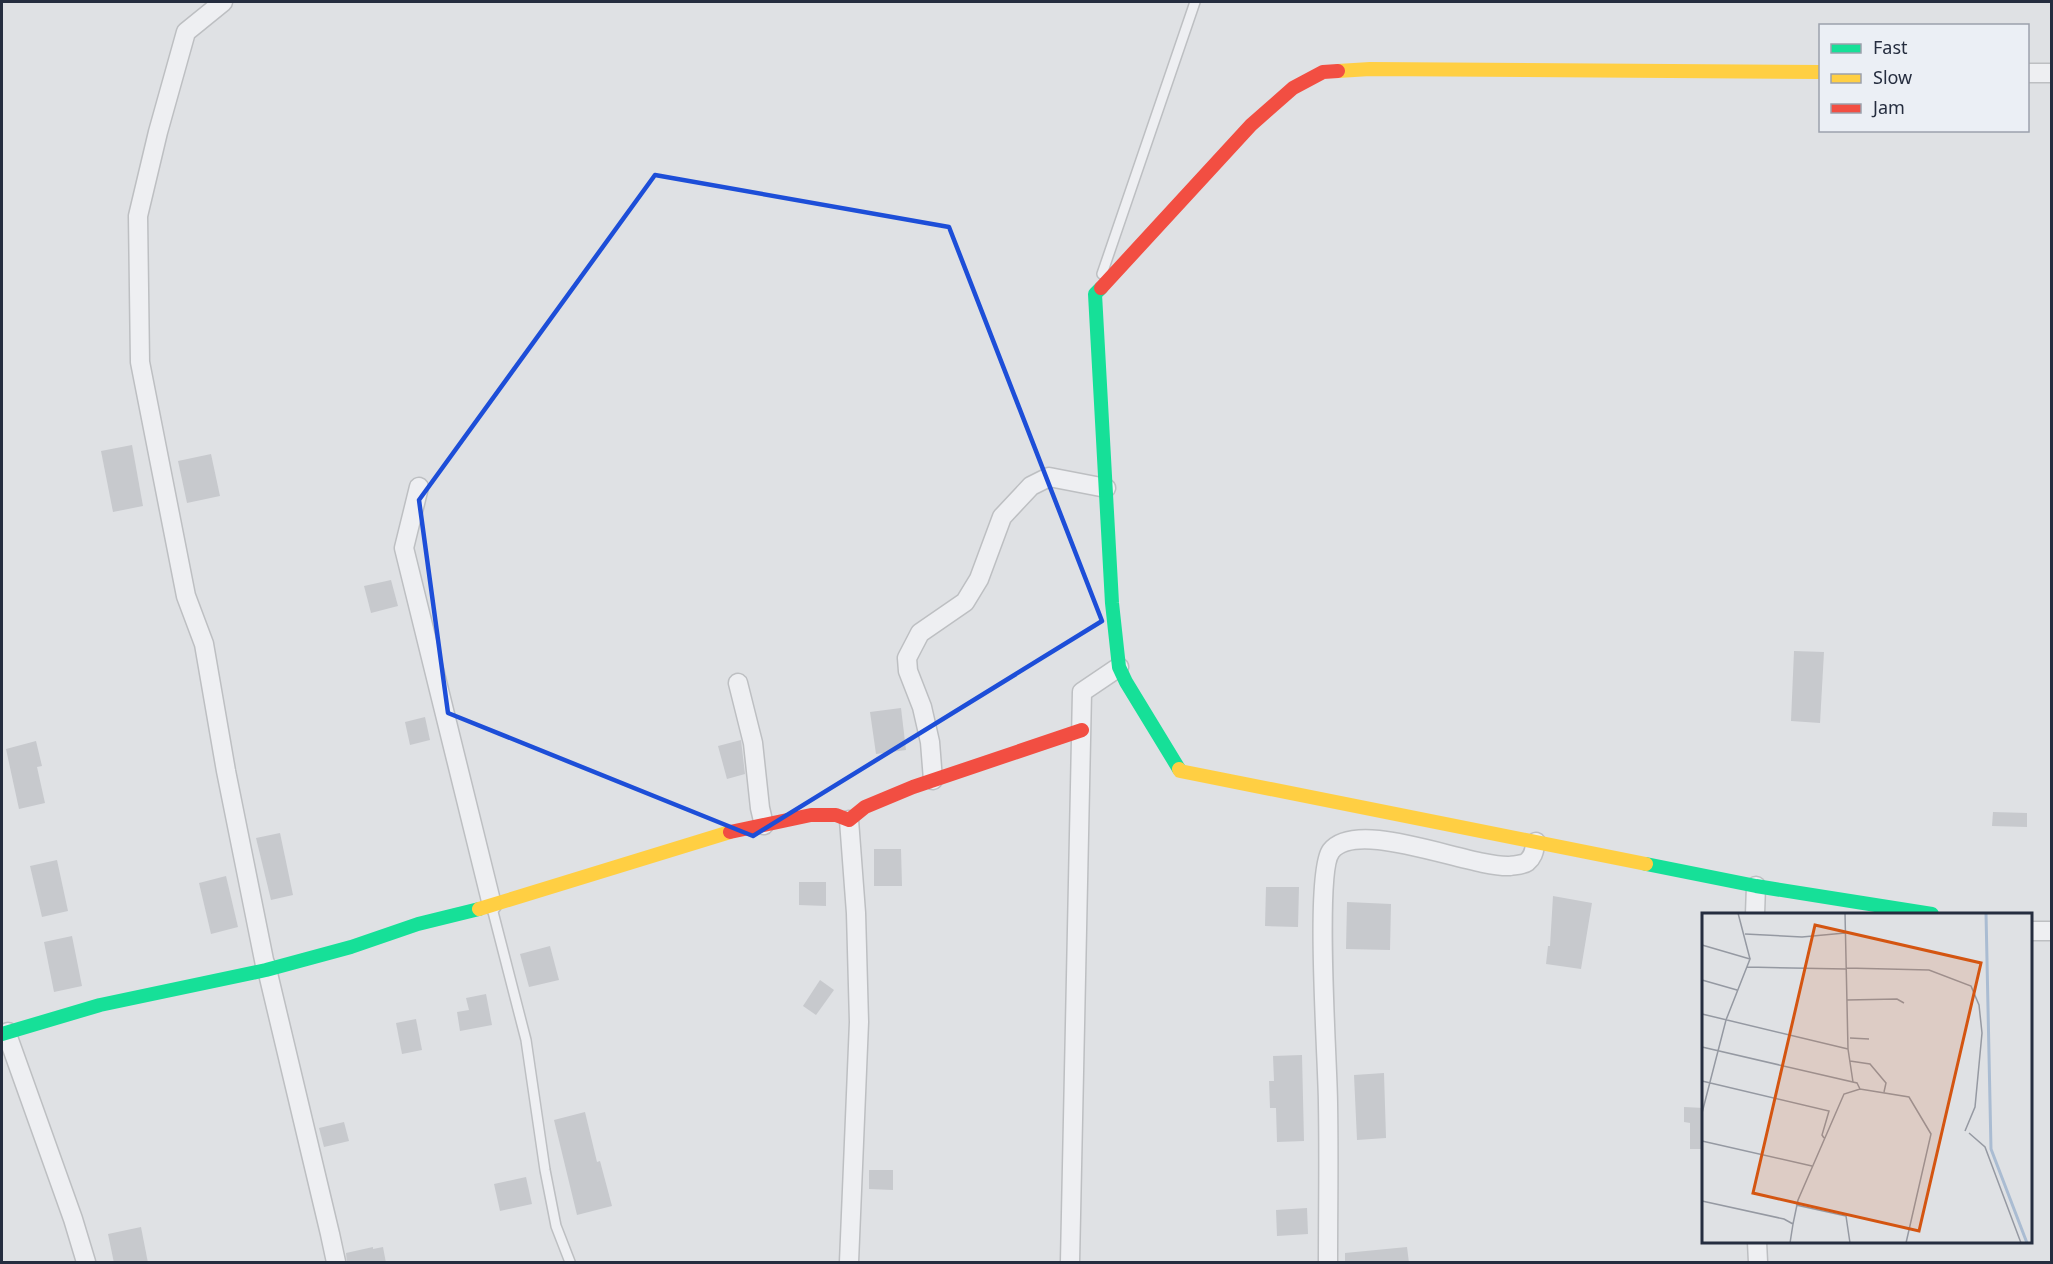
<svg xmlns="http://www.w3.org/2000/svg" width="2053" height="1264" font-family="'Noto Sans',sans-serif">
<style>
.building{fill:#c7c9cd}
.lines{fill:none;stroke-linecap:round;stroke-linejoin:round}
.lane-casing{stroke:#bdbfc2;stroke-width:12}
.street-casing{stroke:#bdbfc2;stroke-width:21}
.lane{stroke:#eeeff2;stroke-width:9}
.street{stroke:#eeeff2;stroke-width:18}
.fast{stroke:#16e098;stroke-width:14}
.slow{stroke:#ffcf43;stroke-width:14}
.jam{stroke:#f24e42;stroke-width:14}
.marked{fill:none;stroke:#1d4ed8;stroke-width:4.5;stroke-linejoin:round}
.inset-river{fill:none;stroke:#aabcd2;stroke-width:3}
.inset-road{fill:none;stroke:#9599a2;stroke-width:1.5}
.view{fill:#d45511;fill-opacity:0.15;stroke:#d45511;stroke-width:3}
.inset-edge{fill:none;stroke:#252d3f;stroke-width:3}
</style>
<rect width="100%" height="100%" fill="#dfe1e4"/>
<g class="building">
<path d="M 132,445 L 143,506 L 113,512 L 101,451 Z"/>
<path d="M 211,454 L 220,496 L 187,503 L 178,461 Z"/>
<path d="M 391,580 L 398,606 L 371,613 L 364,586 Z"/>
<path d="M 1794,651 L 1824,652 L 1820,723 L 1791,721 Z"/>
<path d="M 901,708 L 906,750 L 876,754 L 870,712 Z"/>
<path d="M 425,717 L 430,740 L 410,745 L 405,722 Z"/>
<path d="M 741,740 L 745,774 L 727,779 L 718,746 Z"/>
<path d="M 36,741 L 42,766 L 37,767 L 45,803 L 19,809 L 6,749 Z"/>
<path d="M 1993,812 L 2027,813 L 2027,827 L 1992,826 Z"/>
<path d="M 280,833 L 293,895 L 271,900 L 256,838 Z"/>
<path d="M 874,849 L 901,849 L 902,886 L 874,886 Z"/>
<path d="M 57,860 L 68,911 L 42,917 L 30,866 Z"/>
<path d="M 226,876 L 238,927 L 211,934 L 199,883 Z"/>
<path d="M 799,882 L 826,882 L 826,906 L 799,905 Z"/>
<path d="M 1266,887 L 1299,887 L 1298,927 L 1265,926 Z"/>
<path d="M 1553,896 L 1592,903 L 1581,969 L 1546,964 L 1548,946 L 1550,946 Z"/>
<path d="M 1347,902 L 1391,904 L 1390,950 L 1346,949 Z"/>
<path d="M 72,936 L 82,986 L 54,992 L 44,942 Z"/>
<path d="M 550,946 L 559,980 L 529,987 L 520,954 Z"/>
<path d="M 820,980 L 834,990 L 816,1015 L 803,1006 Z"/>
<path d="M 486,994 L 492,1025 L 460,1031 L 457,1012 L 469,1010 L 466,998 Z"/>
<path d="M 416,1019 L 422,1050 L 402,1054 L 396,1023 Z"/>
<path d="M 1302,1055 L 1304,1141 L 1277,1142 L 1276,1108 L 1270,1108 L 1269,1081 L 1274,1081 L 1273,1056 Z"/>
<path d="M 1384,1073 L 1386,1138 L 1357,1140 L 1354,1075 Z"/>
<path d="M 1684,1107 L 1704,1108 L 1704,1149 L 1690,1149 L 1690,1123 L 1684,1122 Z"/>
<path d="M 585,1112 L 597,1162 L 600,1161 L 612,1206 L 577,1215 L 554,1120 Z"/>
<path d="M 344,1122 L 349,1141 L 324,1147 L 319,1128 Z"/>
<path d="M 869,1170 L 893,1170 L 893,1190 L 869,1189 Z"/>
<path d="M 526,1177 L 532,1204 L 500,1211 L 494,1184 Z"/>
<path d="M 1307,1208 L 1308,1234 L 1277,1236 L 1276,1210 Z"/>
<path d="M 141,1227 L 148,1263 L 114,1263 L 108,1234 Z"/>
<path d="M 373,1247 L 373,1249 L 383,1247 L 386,1263 L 347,1263 L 346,1253 Z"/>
<path d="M 1407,1247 L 1409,1263 L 1345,1263 L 1345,1253 Z"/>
</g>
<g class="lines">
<g class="lane-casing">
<g id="lane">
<path d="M 1102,274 L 1195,2"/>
<path d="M 492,908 L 526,1040 L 545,1170 L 556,1226 L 570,1262"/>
</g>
</g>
<g class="street-casing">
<g id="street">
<path d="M 223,2 L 186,32 L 158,132 L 138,216 L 140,362 L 186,596 L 204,644 L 226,771 L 266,970"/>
<path d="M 2028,73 L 2052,73"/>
<path d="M 419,487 L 404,548 L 492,905"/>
<path d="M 738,683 L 753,743 L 760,808 L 764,825"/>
<path d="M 933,780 L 930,742 L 922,707 L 908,671 L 907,658 L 920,633 L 965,602 L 979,579 L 1002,517 L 1031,486 L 1049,477 L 1106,488"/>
<path d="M 1755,914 L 1756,886"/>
<path d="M 2030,931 L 2052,931"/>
<path d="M 266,965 L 330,1234 L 336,1262"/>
<path d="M 8,1032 L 8,1037 L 73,1219 L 86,1262"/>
<path d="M 1757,1242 L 1758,1262"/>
<path d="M 849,1262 L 859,1022 L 856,913 L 849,820"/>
<path d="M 1070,1262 L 1082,692 L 1119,667"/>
<path d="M 1328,1262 C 1328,1210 1329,1157 1328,1104 C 1328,1065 1314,873 1331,851 C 1358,817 1470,868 1510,866 C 1516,865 1523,865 1527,862 C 1534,856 1534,850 1536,842"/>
</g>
</g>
<use href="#lane" class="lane"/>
<use href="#street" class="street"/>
<g class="fast">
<path d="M 1101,288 L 1095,294 L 1112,603 L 1119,667 L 1126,682 L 1179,769"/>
<path d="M 1646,864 L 1756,886 L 1932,914"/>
<path d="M 2,1034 L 100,1005 L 266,970 L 351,947 L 418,924 L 479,909"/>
</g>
<g class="slow">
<path d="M 1338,71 L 1370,69 L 1820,72"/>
<path d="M 1179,769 L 1180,771 L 1646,864"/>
<path d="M 479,909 L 730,832"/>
</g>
<g class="jam">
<path d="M 1101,288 L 1251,125 L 1293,88 L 1323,72 L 1338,71"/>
<path d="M 730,832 L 811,815 L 836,815 L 849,820 L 865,807 L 913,787 L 1082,730"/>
</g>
</g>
<path class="marked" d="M 655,175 L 949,227 L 1102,621 L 753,836 L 448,713 L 419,500 Z"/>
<g transform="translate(1702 913)">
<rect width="330" height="330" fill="#dfe1e4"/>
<path class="inset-river" d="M 284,0 L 289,236 L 325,330"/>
<path class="inset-road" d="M 36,0 L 48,46M 143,0 L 146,136 L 151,169M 43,21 L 100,24 L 143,20M 0,32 L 48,46 L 24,107 L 0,200M 45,54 L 144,56M 144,55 L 227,57 L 269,73 L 277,92 L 280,120 L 273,194 L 263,218M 0,67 L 35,77M 145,87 L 195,86 L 202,90M 0,101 L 146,136M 148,125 L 167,126M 0,134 L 155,170 L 158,176M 148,148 L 168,151 L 184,170 L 182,179M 0,168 L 127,198 L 120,222 L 122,225M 267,220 L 283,234 L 319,330M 0,228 L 110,253M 0,288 L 82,306 L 91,311 L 96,287 L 142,181 L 158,176 L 207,184 L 229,221 L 204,330M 94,292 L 144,303 L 148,330M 88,330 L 91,311"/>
<path class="view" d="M 113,12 L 279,50 L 217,318 L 51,280 Z"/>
<rect width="330" height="330" class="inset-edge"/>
</g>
<rect width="2053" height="1264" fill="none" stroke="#252d3f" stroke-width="6"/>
<rect x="1819" y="24" width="210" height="108" fill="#ebeff5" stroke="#9ca1ac" stroke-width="1.5"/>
<rect x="1831" y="44" width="30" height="9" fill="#16e098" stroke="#9ca1ac" stroke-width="1.5"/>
<text x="1873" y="54" font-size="18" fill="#252d3f">Fast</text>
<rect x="1831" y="74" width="30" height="9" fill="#ffcf43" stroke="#9ca1ac" stroke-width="1.5"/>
<text x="1873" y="84" font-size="18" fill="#252d3f">Slow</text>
<rect x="1831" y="104" width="30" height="9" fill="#f24e42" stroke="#9ca1ac" stroke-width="1.5"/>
<text x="1873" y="114" font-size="18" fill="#252d3f">Jam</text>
</svg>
